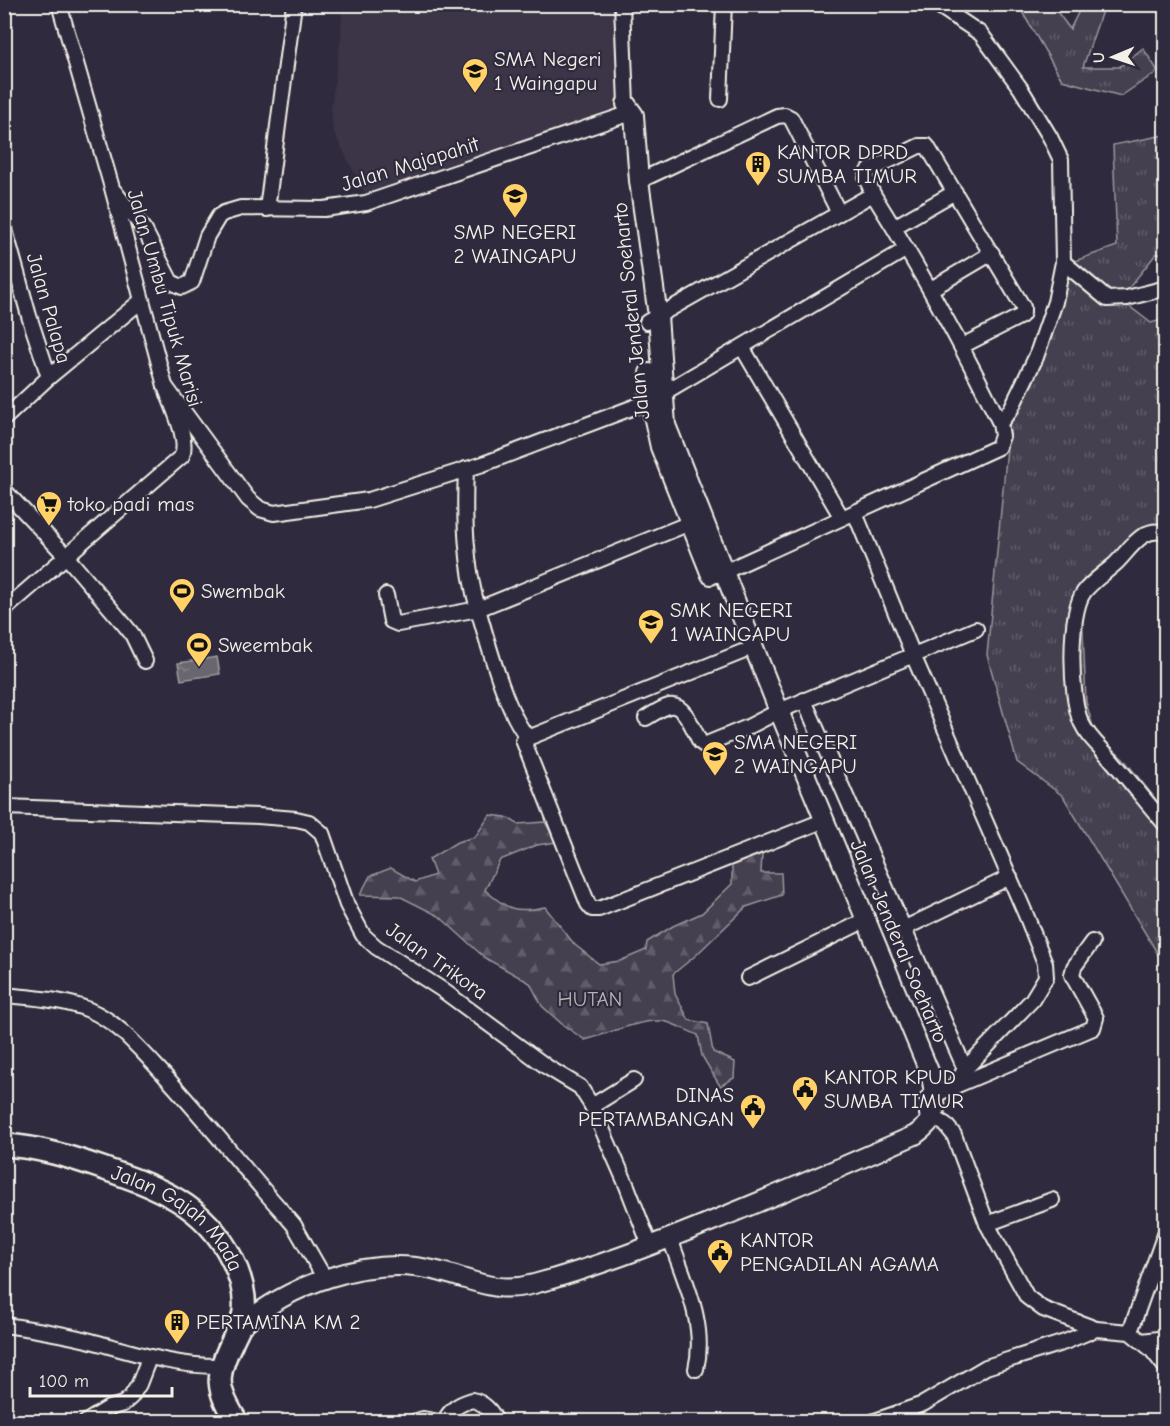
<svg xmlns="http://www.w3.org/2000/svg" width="1170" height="1426" font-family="'Comic Neue',sans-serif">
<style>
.built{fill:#3b3647}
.grass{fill:url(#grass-tufts);stroke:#9c989c;stroke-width:1.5}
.forest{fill:url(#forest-firs);stroke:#9c989c;stroke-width:1.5}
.water{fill:url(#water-ripples);stroke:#a19ea0;stroke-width:1.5}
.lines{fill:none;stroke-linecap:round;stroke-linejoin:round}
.minor-casing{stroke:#f4f1e8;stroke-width:18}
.major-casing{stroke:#f4f1e8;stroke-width:22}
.highway-casing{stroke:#f4f1e8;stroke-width:26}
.minor{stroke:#2f2a3d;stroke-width:14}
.major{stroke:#2f2a3d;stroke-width:18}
.highway{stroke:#2f2a3d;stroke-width:21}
.labels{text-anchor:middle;stroke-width:4.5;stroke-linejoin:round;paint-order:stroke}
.poi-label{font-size:21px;fill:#f4f1e8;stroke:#2f2a3d;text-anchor:start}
.street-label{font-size:21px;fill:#f4f1e8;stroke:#2f2a3d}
.park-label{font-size:21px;fill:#b7b3b3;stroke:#2f2a3d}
</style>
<defs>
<pattern id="grass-tufts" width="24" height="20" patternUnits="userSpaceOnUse" patternTransform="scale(1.5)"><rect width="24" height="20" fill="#454050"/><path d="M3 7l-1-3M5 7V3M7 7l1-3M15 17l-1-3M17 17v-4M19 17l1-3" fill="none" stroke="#605c69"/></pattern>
<pattern id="forest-firs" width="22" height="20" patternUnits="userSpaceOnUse" patternTransform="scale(1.5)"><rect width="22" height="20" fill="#454050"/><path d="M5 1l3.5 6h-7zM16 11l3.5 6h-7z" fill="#605c69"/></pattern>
<pattern id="water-ripples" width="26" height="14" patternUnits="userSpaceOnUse" patternTransform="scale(1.5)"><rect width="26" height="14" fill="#6a6670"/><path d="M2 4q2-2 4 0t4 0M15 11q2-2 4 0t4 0" fill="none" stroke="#807c84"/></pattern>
</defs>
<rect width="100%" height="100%" fill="#2f2a3d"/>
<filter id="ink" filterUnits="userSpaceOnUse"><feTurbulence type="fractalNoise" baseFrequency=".0167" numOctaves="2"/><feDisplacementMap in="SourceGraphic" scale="12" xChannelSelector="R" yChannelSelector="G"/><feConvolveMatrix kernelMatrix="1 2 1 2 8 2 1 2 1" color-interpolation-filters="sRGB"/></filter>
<g filter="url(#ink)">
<path class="built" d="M 342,5 L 615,5 L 617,109 L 365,193 L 333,131 L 331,108 L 341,36 Z"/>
<g class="grass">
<path d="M 1018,5 L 1052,5 L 1070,29 L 1082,5 L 1104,5 L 1083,67 L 1119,67 L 1143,48 L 1158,71 L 1121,96 L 1062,80 Z"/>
<path d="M 1165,135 L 1165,253 L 1156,254 L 1120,299 L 1151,323 L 1165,319 L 1165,527 L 1146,530 L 1085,595 L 1082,607 L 1086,702 L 1094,731 L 1123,758 L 1165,811 L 1165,966 L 1063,796 L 1017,762 L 987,655 L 1010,417 L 1052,337 L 1066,264 L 1117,246 L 1113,145 Z"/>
</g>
<path class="forest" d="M 490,815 L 506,817 L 518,824 L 545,822 L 557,842 L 537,845 L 500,860 L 485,890 C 508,910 515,913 545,907 L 575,945 L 599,964 L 620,961 L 646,950 L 647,942 L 673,926 L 702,913 L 732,884 L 732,863 L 762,853 L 761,873 L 781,873 L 782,895 L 746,907 L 695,956 L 673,974 L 675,994 L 689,1020 L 708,1024 L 713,1052 L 735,1062 L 734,1078 L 720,1086 L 702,1056 L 698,1035 C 688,1031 677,1025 667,1022 C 643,1017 609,1034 585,1040 L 563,1025 L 542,1006 L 530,983 L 485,958 L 439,916 L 399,896 L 360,895 L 370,876 L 391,868 L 415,882 L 435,875 L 429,859 L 457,842 L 475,837 Z"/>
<path class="water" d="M 217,657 L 220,674 L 181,680 L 178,663 Z"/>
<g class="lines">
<g class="minor-casing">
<g id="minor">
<path d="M 622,4 L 626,104"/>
<path d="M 936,4 L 981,34 L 1021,89 L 1050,137 L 1061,160 L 1063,262 L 1055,302 L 1036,357 L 1011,409 L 1000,423"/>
<path d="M 720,99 L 724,4"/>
<path d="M 639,181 L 777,116 L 785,115 L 791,118 L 839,213"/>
<path d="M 115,192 L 145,231 L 171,282 L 182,287 L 192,282 L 207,236 L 219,216 L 224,213 L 241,208 L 324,209 L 366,203 L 622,116 L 634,115"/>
<path d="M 873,194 L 866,178 L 868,171 L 919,146 L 927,146 L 1023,307 L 1023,313 L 1021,316 L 962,346"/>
<path d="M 267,209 L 294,4"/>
<path d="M 4,226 L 29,316 L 49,377 L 4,419"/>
<path d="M 894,227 L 955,192"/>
<path d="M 1063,262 L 1107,299 L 1127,298 L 1166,288"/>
<path d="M 931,289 L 992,253"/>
<path d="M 647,322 L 873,194 C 920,269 961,343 1000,423 L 1002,436 L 998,447 L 717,575"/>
<path d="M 742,347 L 842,518"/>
<path d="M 49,377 L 141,301"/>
<path d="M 165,386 L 248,499 L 260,509 L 274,513 L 369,500 L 483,464 L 650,401 L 905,250"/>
<path d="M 466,469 C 464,517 465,563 478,609 L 690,523"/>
<path d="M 4,490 L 66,556 L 123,623 L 132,634 L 145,661"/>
<path d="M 855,513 L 913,655 L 1026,915 L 1045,963 L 1046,977 L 1032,1000 L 965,1069 L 955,1086 L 927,1098"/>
<path d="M 1166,533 C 1142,525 1130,550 1115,564 C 1105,573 1092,581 1084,592 C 1068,613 1070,699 1081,722 C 1088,737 1099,746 1110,758 C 1129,780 1147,803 1166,825"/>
<path d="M 386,595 L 391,621 L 398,624 L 478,609 C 487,640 507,716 528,737"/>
<path d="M 4,610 L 182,456 C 189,438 171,404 165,386 L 112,188 L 59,4"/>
<path d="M 742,652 L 523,740 L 588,904 L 592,909 L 599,909 L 815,824"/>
<path d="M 804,700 L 965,1069"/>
<path d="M 646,718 C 653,714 661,708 669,706 C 685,703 694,731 700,742 L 704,745 L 748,727 L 779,711 L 976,629"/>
<path d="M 4,807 L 258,816 L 296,819 L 309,822 L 322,833 L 347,905 L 363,935 L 376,947 L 441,989 L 547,1067 L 580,1087 L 592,1106 L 627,1186 L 647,1238 L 648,1247"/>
<path d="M 903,929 L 1010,877"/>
<path d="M 748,978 L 866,920"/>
<path d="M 4,995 C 33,998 63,999 89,1010 C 116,1021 136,1045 155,1065 C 199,1112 238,1162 281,1210 L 294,1225 L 325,1279"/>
<path d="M 955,1086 L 1093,1028 L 1096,1018 L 1072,975 L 1074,967 L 1092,942"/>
<path d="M 592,1106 L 634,1080"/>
<path d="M 927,1114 L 945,1124 L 954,1135 L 987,1224 L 1027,1297 L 1043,1309 L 1096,1329 L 1130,1332 L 1151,1349 L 1166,1368"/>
<path d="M 987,1224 L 1052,1200"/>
<path d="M 670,1238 C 684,1280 707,1324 696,1369"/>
<path d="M 4,1325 C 33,1329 63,1334 91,1341 C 135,1353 177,1367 223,1366"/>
<path d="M 1130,1332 L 1166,1231"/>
<path d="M 1142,1341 L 1166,1338"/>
<path d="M 86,1422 L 109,1408 L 123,1404 L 131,1397 L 139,1384 L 149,1358"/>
<path d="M 413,1422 L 423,1419 L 440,1422"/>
<path d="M 444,1422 C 450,1409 459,1404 472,1400 C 483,1402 492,1411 496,1422"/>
<path d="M 872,1422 L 923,1404 L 986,1367 L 1065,1342 L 1096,1329"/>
</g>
</g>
<g class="major-casing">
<g id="major">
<path d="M 649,373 L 650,401 L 660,447 L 711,575"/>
<path d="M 239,1328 C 288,1285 368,1255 433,1270 C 471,1278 494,1295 534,1284 C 594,1268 653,1245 710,1222 C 779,1194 847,1165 915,1135 C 942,1116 936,1106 931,1076 L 779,711 L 666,425 L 658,316 L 639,181 L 634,115 L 626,104"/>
</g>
</g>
<g class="highway-casing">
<g id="highway">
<path id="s1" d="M 4,1145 C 39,1147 70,1157 102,1168 C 157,1187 205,1204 232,1259 C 240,1275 246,1294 244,1312 C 243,1322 236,1332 232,1342 C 215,1377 216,1389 237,1422"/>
</g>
</g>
<use href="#minor" class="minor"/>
<use href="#major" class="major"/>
<use href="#highway" class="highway"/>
</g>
</g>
<defs>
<g id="school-pin" transform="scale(1.35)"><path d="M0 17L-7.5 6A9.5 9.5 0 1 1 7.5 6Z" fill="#ffd166" stroke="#2f2a3d"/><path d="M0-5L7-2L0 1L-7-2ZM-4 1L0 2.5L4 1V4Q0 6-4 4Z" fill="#111"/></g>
<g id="building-pin" transform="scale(1.35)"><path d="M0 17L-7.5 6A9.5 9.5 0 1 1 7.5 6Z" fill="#ffd166" stroke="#2f2a3d"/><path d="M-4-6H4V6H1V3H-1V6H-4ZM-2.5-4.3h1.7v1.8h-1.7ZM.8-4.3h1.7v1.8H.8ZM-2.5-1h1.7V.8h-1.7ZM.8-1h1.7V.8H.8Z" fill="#111"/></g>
<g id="supermarket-pin" transform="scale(1.35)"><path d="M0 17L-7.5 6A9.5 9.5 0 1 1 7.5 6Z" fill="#ffd166" stroke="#2f2a3d"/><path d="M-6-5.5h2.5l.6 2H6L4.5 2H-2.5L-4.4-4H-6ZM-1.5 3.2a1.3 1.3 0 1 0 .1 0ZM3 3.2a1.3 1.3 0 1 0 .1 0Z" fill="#111"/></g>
<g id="stadium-pin" transform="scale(1.35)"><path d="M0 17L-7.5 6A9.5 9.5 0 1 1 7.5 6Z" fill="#ffd166" stroke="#2f2a3d"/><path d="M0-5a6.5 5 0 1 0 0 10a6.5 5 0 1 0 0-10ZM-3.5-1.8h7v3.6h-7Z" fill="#111"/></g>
<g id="civic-pin" transform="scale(1.35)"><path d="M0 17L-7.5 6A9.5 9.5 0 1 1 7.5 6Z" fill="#ffd166" stroke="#2f2a3d"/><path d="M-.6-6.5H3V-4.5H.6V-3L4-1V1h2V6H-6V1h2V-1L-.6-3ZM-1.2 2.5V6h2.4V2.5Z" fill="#111"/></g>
</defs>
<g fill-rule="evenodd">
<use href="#school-pin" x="475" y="71"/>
<use href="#building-pin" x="758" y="164"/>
<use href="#school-pin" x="515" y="196"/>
<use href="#supermarket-pin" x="49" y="504"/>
<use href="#stadium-pin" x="182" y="591"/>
<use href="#school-pin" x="651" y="622"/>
<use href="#stadium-pin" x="199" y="645"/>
<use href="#school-pin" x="715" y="754"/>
<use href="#civic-pin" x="805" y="1089"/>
<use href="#civic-pin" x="753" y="1107"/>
<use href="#civic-pin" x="720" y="1252"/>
<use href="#building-pin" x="177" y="1322"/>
</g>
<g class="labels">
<g class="poi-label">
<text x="494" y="66">SMA Negeri<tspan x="494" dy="24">1 Waingapu</tspan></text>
<text x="777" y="159">KANTOR DPRD<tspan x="777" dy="24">SUMBA TIMUR</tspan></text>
<text x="515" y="239" text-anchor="middle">SMP NEGERI<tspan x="515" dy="24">2 WAINGAPU</tspan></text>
<text x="68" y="511">toko padi mas</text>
<text x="201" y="598">Swembak</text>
<text x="670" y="617">SMK NEGERI<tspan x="670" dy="24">1 WAINGAPU</tspan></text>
<text x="218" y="652">Sweembak</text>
<text x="734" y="749">SMA NEGERI<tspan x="734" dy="24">2 WAINGAPU</tspan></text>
<text x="824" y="1084">KANTOR KPUD<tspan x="824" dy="24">SUMBA TIMUR</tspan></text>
<text x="734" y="1102" text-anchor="end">DINAS<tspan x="734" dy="24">PERTAMBANGAN</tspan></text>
<text x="740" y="1247">KANTOR<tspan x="740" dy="24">PENGADILAN AGAMA</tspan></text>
<text x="196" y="1329">PERTAMINA KM 2</text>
</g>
<g class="street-label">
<text transform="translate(410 164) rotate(-17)" y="7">Jalan Majapahit</text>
<text transform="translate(165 298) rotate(74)" y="7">Jalan Umbu Tipuk Marisi</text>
<text transform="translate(49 308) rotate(74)" y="7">Jalan Palapa</text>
<text transform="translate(631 311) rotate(-96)" y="7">Jalan Jenderal Soeharto</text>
<text transform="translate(899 941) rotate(67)" y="7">Jalan Jenderal Soeharto</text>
<text transform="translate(437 961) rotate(35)" y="7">Jalan Trikora</text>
<text dy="7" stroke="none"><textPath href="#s1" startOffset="194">Jalan Gajah Mada</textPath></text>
</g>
<g class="park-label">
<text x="590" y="1006">HUTAN</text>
</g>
</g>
<rect width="1170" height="1426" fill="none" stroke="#2f2a3d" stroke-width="24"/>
<rect x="12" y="12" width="1146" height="1402" fill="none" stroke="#f4f1e8" stroke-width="2" filter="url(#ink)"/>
<g transform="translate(1113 57) rotate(268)" stroke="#2f2a3d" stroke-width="4.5" paint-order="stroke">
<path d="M0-4.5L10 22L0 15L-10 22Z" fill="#f4f1e8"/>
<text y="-9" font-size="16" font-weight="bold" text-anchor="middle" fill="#f4f1e8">U</text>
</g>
<path d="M30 1387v9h142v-9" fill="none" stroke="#f4f1e8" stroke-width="3"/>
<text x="39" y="1387" font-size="18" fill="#f4f1e8" stroke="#2f2a3d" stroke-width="4.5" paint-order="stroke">100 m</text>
</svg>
